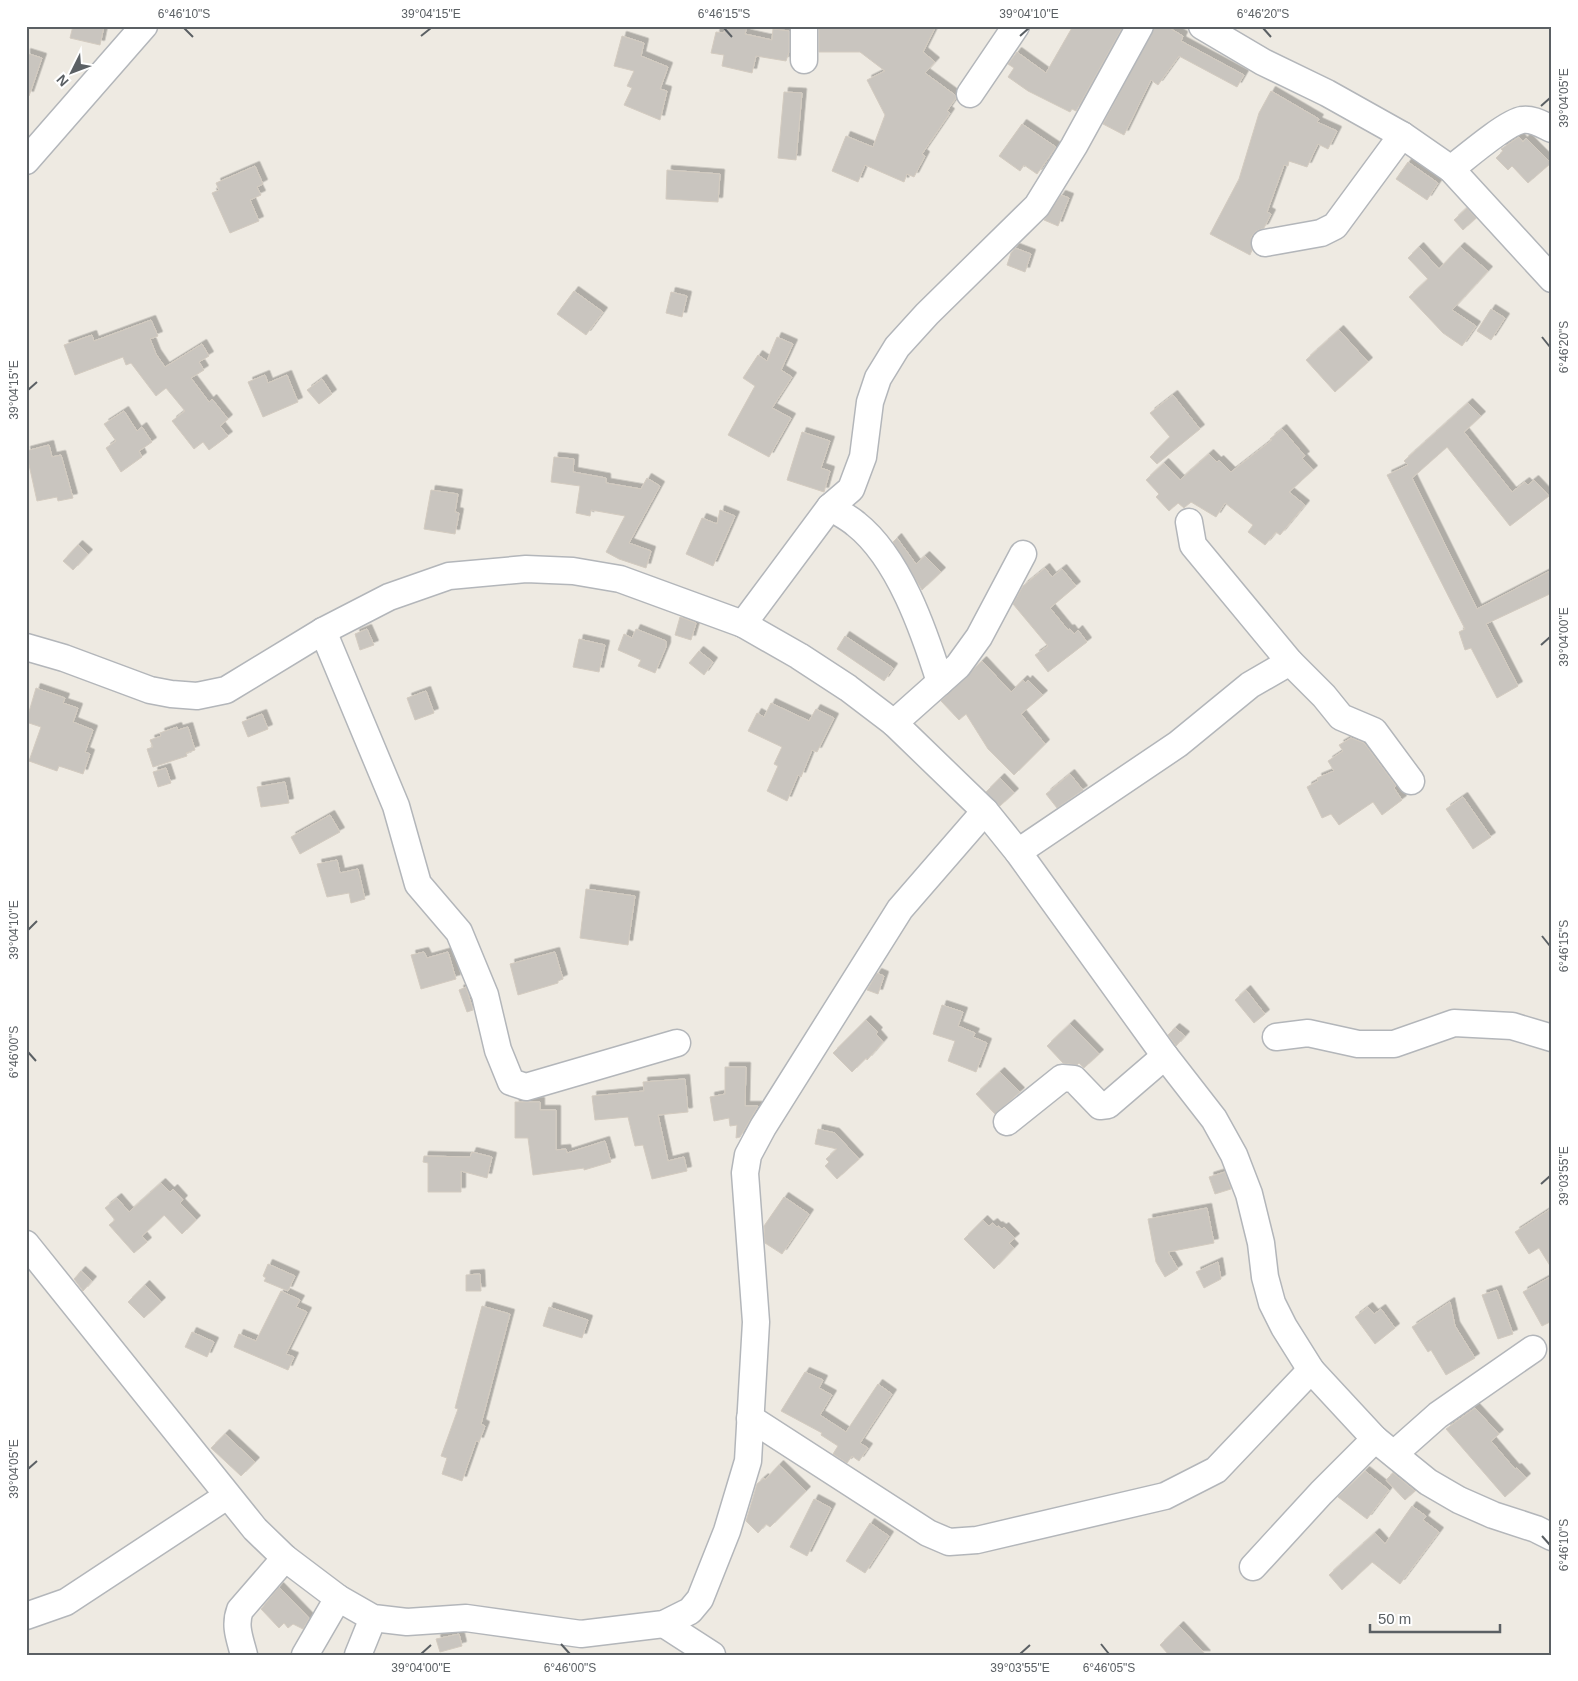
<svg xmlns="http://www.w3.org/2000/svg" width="1578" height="1681" font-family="Arial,sans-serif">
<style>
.building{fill:#c9c5bf;stroke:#d3cbc0;filter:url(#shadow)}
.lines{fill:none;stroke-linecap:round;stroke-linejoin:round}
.minor-casing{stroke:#b3b6ba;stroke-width:29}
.minor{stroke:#fff;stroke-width:26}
.ticks{fill:none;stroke:#5b6064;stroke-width:2}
.neatline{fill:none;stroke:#5b6064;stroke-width:2}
.ticks-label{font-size:12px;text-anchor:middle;fill:#5b6064}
</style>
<defs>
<filter id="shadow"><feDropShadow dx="4.5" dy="-4.5" stdDeviation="0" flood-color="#0004"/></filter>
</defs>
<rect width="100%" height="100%" fill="#eeeae2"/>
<g class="building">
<path d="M 73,26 L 104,26 L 100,45 L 70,38 Z"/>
<path d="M 726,26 L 747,26 L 745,34 L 772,40 L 773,29 L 789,31 L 789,52 L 786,61 L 756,56 L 752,73 L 722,66 L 724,55 L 711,53 L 716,32 L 724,33 Z"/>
<path d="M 819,26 L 936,26 L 923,52 L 935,62 L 925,73 L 955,95 L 956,98 L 947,111 L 950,113 L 922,154 L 925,156 L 914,177 L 907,174 L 904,182 L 865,165 L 858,182 L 832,171 L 846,136 L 873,147 L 885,115 L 867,80 L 885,71 L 860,52 L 819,52 Z"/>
<path d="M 1073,26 L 1123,26 L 1076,111 L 1072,109 L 1070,112 L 1028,91 L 1008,77 L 1014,68 L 1008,64 L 1017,52 L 1046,73 Z"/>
<path d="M 1155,26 L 1166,26 L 1183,36 L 1181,41 L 1244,75 L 1237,87 L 1179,56 L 1158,85 L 1151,80 L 1124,135 L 1103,124 Z"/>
<path d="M 622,36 L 644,43 L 641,56 L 668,67 L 660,89 L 667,91 L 660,120 L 624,105 L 632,88 L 627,86 L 634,71 L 614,66 Z"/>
<path d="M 26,53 L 42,58 L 29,96 L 26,95 Z"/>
<path d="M 1271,91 L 1319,119 L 1317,122 L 1337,131 L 1328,149 L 1318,144 L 1307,167 L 1289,161 L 1288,166 L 1284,165 L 1267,212 L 1271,214 L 1264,228 L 1256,231 L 1251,237 L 1252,250 L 1250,255 L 1210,234 L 1239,179 L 1259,113 Z"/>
<path d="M 784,92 L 802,93 L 796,160 L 778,158 Z"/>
<path d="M 1022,124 L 1056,147 L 1037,174 L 1024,165 L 1020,171 L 999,156 Z"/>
<path d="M 1519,137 L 1523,142 L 1526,138 L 1551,163 L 1528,183 L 1512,166 L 1508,170 L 1496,158 L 1503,151 L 1501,149 Z"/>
<path d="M 1408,162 L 1438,183 L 1427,200 L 1396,179 Z"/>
<path d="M 255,166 L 263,184 L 257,187 L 261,195 L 250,200 L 259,221 L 230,233 L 212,193 L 219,190 L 216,183 Z"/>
<path d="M 667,170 L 720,174 L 718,202 L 666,199 Z"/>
<path d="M 1061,195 L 1069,198 L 1058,226 L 1044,220 Z"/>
<path d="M 1467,208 L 1476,218 L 1463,230 L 1454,220 Z"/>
<path d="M 1419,247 L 1439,269 L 1460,247 L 1488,271 L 1452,310 L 1476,326 L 1462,346 L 1443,333 L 1409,297 L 1428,279 L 1408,258 Z"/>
<path d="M 1015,248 L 1031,254 L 1025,272 L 1007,265 L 1011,253 Z"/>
<path d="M 574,291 L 603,312 L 586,335 L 557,314 Z"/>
<path d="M 671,292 L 687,296 L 682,317 L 666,313 Z"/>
<path d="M 1491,309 L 1505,318 L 1491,340 L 1477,331 Z"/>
<path d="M 151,320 L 158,336 L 150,339 L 156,354 L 165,367 L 202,344 L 209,356 L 199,362 L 204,370 L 191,378 L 209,402 L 212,399 L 228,419 L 220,426 L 228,436 L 209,450 L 203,442 L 194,449 L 172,421 L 185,411 L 166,388 L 156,396 L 131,363 L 126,365 L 123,357 L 75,375 L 64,345 L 92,335 L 94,341 Z"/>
<path d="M 1339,330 L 1368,362 L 1335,392 L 1306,360 Z"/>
<path d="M 777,337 L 793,344 L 781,370 L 792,377 L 772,408 L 791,418 L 769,457 L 728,435 L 755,386 L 743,378 L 758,355 L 767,361 Z"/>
<path d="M 265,375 L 268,383 L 287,375 L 298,402 L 263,417 L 248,382 Z"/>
<path d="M 322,379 L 332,394 L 319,404 L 307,390 Z"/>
<path d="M 1173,395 L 1200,429 L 1157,464 L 1150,457 L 1170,437 L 1150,413 Z"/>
<path d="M 1468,403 L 1481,416 L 1464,432 L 1512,492 L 1525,482 L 1528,485 L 1534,480 L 1549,496 L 1510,526 L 1447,447 L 1412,478 L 1477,609 L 1552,570 L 1552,593 L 1486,624 L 1518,686 L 1497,698 L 1471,648 L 1465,650 L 1459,632 L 1465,629 L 1387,475 L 1408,465 L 1404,461 Z"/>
<path d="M 124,411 L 137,431 L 142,427 L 152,442 L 139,451 L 142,457 L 121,472 L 106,448 L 116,441 L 104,424 Z"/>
<path d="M 1282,429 L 1305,456 L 1302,458 L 1313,470 L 1289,492 L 1305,505 L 1280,535 L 1276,532 L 1265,545 L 1248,532 L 1253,525 L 1225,503 L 1216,517 L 1191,502 L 1184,508 L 1178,503 L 1169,511 L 1156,497 L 1159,494 L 1146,480 L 1164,463 L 1180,480 L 1209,454 L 1217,462 L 1219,460 L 1231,472 L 1272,440 L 1270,439 Z"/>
<path d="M 802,432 L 830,441 L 821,468 L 830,471 L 824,492 L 787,480 Z"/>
<path d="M 49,445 L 52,457 L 61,455 L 73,498 L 58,501 L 57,497 L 37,501 L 26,451 Z"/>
<path d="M 554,457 L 574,459 L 573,472 L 606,478 L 606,483 L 641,489 L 647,478 L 660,486 L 629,543 L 651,551 L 646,568 L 619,559 L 606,552 L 625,516 L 591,510 L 590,516 L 576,513 L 580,486 L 551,482 Z"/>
<path d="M 431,490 L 458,494 L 455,512 L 459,513 L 455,534 L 424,529 Z"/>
<path d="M 720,510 L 735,516 L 713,566 L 686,554 L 702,518 L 717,524 Z"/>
<path d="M 897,538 L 916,564 L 925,556 L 941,572 L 922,590 L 893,542 Z"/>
<path d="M 78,545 L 88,554 L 73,570 L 63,561 Z"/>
<path d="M 1045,568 L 1052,577 L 1062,569 L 1076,586 L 1050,608 L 1068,630 L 1070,629 L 1074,634 L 1078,630 L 1087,642 L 1048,672 L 1035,655 L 1048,646 L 1013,604 L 1023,586 Z"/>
<path d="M 680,617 L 696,623 L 691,640 L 675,635 Z"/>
<path d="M 367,629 L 374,645 L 360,650 L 355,634 Z"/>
<path d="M 636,629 L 666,641 L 666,647 L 655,673 L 638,666 L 641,660 L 618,650 L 624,634 L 632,638 Z"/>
<path d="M 845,636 L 893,668 L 884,681 L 837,649 Z"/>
<path d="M 579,639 L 605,645 L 599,672 L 573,667 Z"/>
<path d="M 699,651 L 713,662 L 704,675 L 689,663 Z"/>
<path d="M 982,661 L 1011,692 L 1023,680 L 1026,683 L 1028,680 L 1043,695 L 1021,714 L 1045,744 L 1014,775 L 988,749 L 966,714 L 959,720 L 941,701 Z"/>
<path d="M 36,688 L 65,698 L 63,703 L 78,708 L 73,722 L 93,730 L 85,752 L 90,754 L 83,774 L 59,766 L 57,771 L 29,761 L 41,727 L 26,722 Z"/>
<path d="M 426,691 L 434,713 L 415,720 L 407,698 Z"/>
<path d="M 771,703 L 809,721 L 816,709 L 834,718 L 817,752 L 812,750 L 801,777 L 798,775 L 787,801 L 767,791 L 778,766 L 774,764 L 782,747 L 748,731 L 757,713 L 764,717 Z"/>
<path d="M 262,714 L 268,729 L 248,737 L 242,722 Z"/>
<path d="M 177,727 L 178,730 L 188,727 L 195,750 L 186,753 L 187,756 L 153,767 L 147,749 L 153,747 L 150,740 L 161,736 L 160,733 Z"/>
<path d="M 1351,738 L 1364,743 L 1396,786 L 1394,788 L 1402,800 L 1382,815 L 1373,802 L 1339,825 L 1331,814 L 1322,818 L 1307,787 L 1318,781 L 1317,778 L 1334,771 L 1328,761 L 1343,751 L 1339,745 Z"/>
<path d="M 166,768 L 171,783 L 158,787 L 153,772 Z"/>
<path d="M 1070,774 L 1083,790 L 1057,808 L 1046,794 Z"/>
<path d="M 1000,778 L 1014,793 L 1000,806 L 986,792 Z"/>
<path d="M 285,782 L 289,803 L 261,807 L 257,787 Z"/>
<path d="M 1463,797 L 1491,837 L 1473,849 L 1446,809 Z"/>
<path d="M 330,815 L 340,832 L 300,854 L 291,837 Z"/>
<path d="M 337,860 L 340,873 L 358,869 L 365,899 L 351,903 L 349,893 L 327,897 L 317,864 Z"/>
<path d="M 586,889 L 635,896 L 628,945 L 580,938 Z"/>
<path d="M 424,952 L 427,958 L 448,952 L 456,979 L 421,989 L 411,955 Z"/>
<path d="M 555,952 L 563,979 L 558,981 L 558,983 L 518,995 L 510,964 Z"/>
<path d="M 877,973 L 884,976 L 878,994 L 867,990 Z"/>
<path d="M 466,987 L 473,1010 L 467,1012 L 459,990 Z"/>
<path d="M 1246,990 L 1265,1014 L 1254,1023 L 1235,1000 Z"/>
<path d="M 942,1005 L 963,1012 L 958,1026 L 975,1033 L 973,1037 L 987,1043 L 976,1072 L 948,1061 L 955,1041 L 933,1034 Z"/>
<path d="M 866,1020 L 878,1032 L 876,1034 L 883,1042 L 867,1060 L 866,1058 L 852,1072 L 833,1053 Z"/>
<path d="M 1070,1024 L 1099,1054 L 1084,1068 L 1079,1063 L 1077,1065 L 1063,1063 L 1047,1046 Z"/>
<path d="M 1175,1028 L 1185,1036 L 1176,1046 L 1168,1035 Z"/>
<path d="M 725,1067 L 746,1067 L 745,1106 L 758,1106 L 740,1137 L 736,1138 L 737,1125 L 730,1126 L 729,1118 L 714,1121 L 710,1097 L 725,1094 Z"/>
<path d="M 1000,1072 L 1020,1092 L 995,1114 L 976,1094 Z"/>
<path d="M 685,1079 L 688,1112 L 658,1115 L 668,1161 L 684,1157 L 687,1171 L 652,1179 L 643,1145 L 635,1146 L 628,1117 L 595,1120 L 592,1096 L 644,1091 L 643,1082 Z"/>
<path d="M 515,1102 L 540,1102 L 540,1110 L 556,1110 L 556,1150 L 566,1149 L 567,1153 L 605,1141 L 611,1162 L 584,1170 L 584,1168 L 533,1175 L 528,1138 L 515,1138 Z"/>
<path d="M 818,1129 L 835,1133 L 859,1159 L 837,1179 L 825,1166 L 829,1162 L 826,1159 L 837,1149 L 815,1144 Z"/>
<path d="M 472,1152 L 492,1157 L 487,1178 L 461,1171 L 461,1192 L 428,1192 L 428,1163 L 423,1162 L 424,1156 L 470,1157 Z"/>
<path d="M 1225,1172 L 1231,1189 L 1215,1194 L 1209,1177 Z"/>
<path d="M 161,1183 L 170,1192 L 173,1189 L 183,1200 L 180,1203 L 196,1220 L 182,1234 L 164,1215 L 142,1236 L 147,1242 L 134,1253 L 109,1225 L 115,1220 L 105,1208 L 117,1198 L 129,1212 Z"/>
<path d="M 784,1197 L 809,1214 L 782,1254 L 765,1243 L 764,1226 Z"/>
<path d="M 1207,1208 L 1214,1243 L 1168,1252 L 1178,1269 L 1165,1277 L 1156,1262 L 1148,1219 Z"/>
<path d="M 1552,1208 L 1552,1269 L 1539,1248 L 1529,1254 L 1515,1232 Z"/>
<path d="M 983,1220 L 989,1226 L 993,1223 L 997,1227 L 998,1226 L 1002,1229 L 1004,1227 L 1015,1238 L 1009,1243 L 1014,1248 L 994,1269 L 964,1239 Z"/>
<path d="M 1218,1262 L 1221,1279 L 1204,1288 L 1196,1272 Z"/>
<path d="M 268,1264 L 295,1276 L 288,1291 L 264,1281 L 266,1278 L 263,1276 Z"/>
<path d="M 81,1271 L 92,1281 L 83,1291 L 74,1279 Z"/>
<path d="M 480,1274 L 481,1291 L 466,1291 L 466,1275 Z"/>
<path d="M 1552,1276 L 1552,1321 L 1542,1326 L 1523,1292 Z"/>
<path d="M 145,1285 L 161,1302 L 144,1318 L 128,1302 Z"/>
<path d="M 1497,1290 L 1513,1334 L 1498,1339 L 1482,1295 Z"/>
<path d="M 281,1291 L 300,1300 L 296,1307 L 307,1312 L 286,1354 L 294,1357 L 288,1370 L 234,1347 L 239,1334 L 256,1341 Z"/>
<path d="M 1450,1302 L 1455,1326 L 1475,1358 L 1446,1375 L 1431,1350 L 1428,1352 L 1412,1327 Z"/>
<path d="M 482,1306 L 510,1314 L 481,1424 L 485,1426 L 479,1442 L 476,1441 L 462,1481 L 442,1474 L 447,1458 L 441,1456 L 458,1409 L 455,1408 Z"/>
<path d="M 549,1307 L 588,1320 L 582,1338 L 543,1326 Z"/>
<path d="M 1368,1307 L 1374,1314 L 1381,1309 L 1395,1328 L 1375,1344 L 1355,1317 Z"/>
<path d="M 192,1332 L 214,1342 L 207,1357 L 185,1347 Z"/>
<path d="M 805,1372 L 823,1380 L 819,1388 L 832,1395 L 820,1415 L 846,1432 L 878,1384 L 892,1394 L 860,1443 L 868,1448 L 859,1461 L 852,1456 L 847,1463 L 833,1454 L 838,1446 L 821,1435 L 822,1433 L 781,1411 Z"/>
<path d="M 1475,1408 L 1499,1434 L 1491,1441 L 1515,1469 L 1517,1468 L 1526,1478 L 1505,1497 L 1446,1429 Z"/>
<path d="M 225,1434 L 255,1462 L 241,1476 L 211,1448 Z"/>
<path d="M 779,1465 L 806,1491 L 770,1527 L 766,1524 L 758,1533 L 746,1521 L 757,1484 L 764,1478 L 765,1480 Z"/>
<path d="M 1365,1471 L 1389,1490 L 1367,1519 L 1338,1497 Z"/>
<path d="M 1393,1473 L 1415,1491 L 1405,1500 L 1386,1480 Z"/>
<path d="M 814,1499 L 831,1508 L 807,1556 L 790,1547 Z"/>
<path d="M 1412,1506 L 1426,1516 L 1423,1520 L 1439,1532 L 1400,1584 L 1372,1562 L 1342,1590 L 1329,1575 L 1375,1533 L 1385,1544 Z"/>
<path d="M 870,1523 L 889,1536 L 865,1573 L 846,1561 Z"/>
<path d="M 279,1587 L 309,1618 L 303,1629 L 293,1624 L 288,1628 L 284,1623 L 279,1628 L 261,1609 Z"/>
<path d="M 1179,1626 L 1206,1655 L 1169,1655 L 1160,1645 Z"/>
<path d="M 459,1634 L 462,1646 L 440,1652 L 436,1639 Z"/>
</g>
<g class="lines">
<g class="minor-casing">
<g id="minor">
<path d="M 1202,26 L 1263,62 L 1327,93 L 1402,135 L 1451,169 L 1552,279"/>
<path d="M 804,60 L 804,26"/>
<path d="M 970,94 L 1016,26"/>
<path d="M 26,161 L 144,26"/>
<path d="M 1451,169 C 1465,158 1507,122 1522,120 C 1532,118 1543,125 1552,129"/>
<path d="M 1265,243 L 1321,233 L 1335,226 L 1402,135"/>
<path d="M 830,507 C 839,513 848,517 856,524 C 899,558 924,631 940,682"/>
<path d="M 1189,522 L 1193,545 L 1290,662 L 1324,696 L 1341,717 L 1374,731 L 1411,781"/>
<path d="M 743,624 L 830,507 L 851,489 L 863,457 L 870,402 L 878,378 L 897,347 L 927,314 L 1037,206 L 1074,146 L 1140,26"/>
<path d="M 323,631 L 396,806 L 418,884 L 459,932 L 485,995 L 498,1050 L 511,1082 L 526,1087 L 677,1043"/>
<path d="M 26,647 L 64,658 L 150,690 L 171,694 L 197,696 L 226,690 L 323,631 L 389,597 L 449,576 L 526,569 L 573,571 L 620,579 L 743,624 L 799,656 L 848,688 L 894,723 L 985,811 L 1018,852 L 1165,1056 L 1214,1119 L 1234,1155 L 1249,1194 L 1261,1243 L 1265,1277 L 1272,1303 L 1284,1327 L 1311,1370 L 1375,1439 L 1428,1482 L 1459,1500 L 1493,1515 L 1536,1529 L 1552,1537"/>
<path d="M 894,723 L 958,666 L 979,637 L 1023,554"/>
<path d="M 1018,852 L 1178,744 L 1250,685 L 1290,662"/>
<path d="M 1276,1037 L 1308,1033 L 1358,1044 L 1394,1044 L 1454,1023 L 1512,1026 L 1552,1038"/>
<path d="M 1007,1122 L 1062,1078 L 1074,1079 L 1100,1106 L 1108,1105 L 1165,1056"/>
<path d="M 26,1244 L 255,1529 L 285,1558 L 338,1598 L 373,1618 L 407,1622 L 466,1618 L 581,1634 L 664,1624 L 690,1611 L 700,1599 L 727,1531 L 748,1461 L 756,1322 L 745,1173 L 748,1155 L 763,1127 L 900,909 L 985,811"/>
<path d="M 750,1418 L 928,1533 L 949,1542 L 977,1540 L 1165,1496 L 1216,1470 L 1311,1370"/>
<path d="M 1394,1454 L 1438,1415 L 1533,1349"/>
<path d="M 1253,1567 L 1321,1493 L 1375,1439"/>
<path d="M 26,1616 L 66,1602 L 227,1496"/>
<path d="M 664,1624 L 712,1655"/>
<path d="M 244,1655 C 240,1639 234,1626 240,1610 L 285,1558"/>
<path d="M 305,1655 L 338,1598"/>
<path d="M 358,1655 L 373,1618"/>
</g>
</g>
<use href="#minor" class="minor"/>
</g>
<path class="ticks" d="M 184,28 L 193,37M 724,28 L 732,37M 1263,28 L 1271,37M 421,36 L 431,28M 1020,36 L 1029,28M 1541,106 L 1550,98M 1542,337 L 1550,347M 28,390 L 37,382M 1541,645 L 1550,637M 28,930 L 37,921M 1542,936 L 1550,946M 28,1052 L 36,1061M 1541,1184 L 1550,1176M 28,1469 L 37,1461M 1542,1536 L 1550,1545M 561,1644 L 570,1654M 1101,1644 L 1109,1654M 421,1654 L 431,1645M 1020,1654 L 1030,1645"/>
<rect width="1578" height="1681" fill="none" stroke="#ffffff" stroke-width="55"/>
<g transform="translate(72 72) rotate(228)" stroke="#ffffff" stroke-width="4" paint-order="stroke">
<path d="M0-4L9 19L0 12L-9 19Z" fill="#5b6064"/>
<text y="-8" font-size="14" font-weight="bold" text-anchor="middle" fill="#5b6064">N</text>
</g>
<path d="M1370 1624v8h130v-8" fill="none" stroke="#5b6064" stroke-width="2.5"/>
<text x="1378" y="1624" font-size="15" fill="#5b6064" stroke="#ffffff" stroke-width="4" paint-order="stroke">50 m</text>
<rect x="28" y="28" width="1522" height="1626" class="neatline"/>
<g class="ticks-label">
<text x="184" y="18">6°46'10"S</text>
<text x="431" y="18">39°04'15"E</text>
<text x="724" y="18">6°46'15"S</text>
<text x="1029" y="18">39°04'10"E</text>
<text x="1263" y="18">6°46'20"S</text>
<text transform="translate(1564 98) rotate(-90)" y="4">39°04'05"E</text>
<text transform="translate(1564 347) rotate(-90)" y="4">6°46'20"S</text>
<text transform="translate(14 390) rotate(-90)" y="4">39°04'15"E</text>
<text transform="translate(1564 637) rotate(-90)" y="4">39°04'00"E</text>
<text transform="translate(14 930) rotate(-90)" y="4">39°04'10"E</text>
<text transform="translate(1564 946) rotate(-90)" y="4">6°46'15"S</text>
<text transform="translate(14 1052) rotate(-90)" y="4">6°46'00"S</text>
<text transform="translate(1564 1176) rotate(-90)" y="4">39°03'55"E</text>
<text transform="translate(14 1469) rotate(-90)" y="4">39°04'05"E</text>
<text transform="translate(1564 1545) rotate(-90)" y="4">6°46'10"S</text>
<text x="421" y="1672">39°04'00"E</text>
<text x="570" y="1672">6°46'00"S</text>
<text x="1020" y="1672">39°03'55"E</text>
<text x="1109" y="1672">6°46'05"S</text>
</g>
</svg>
